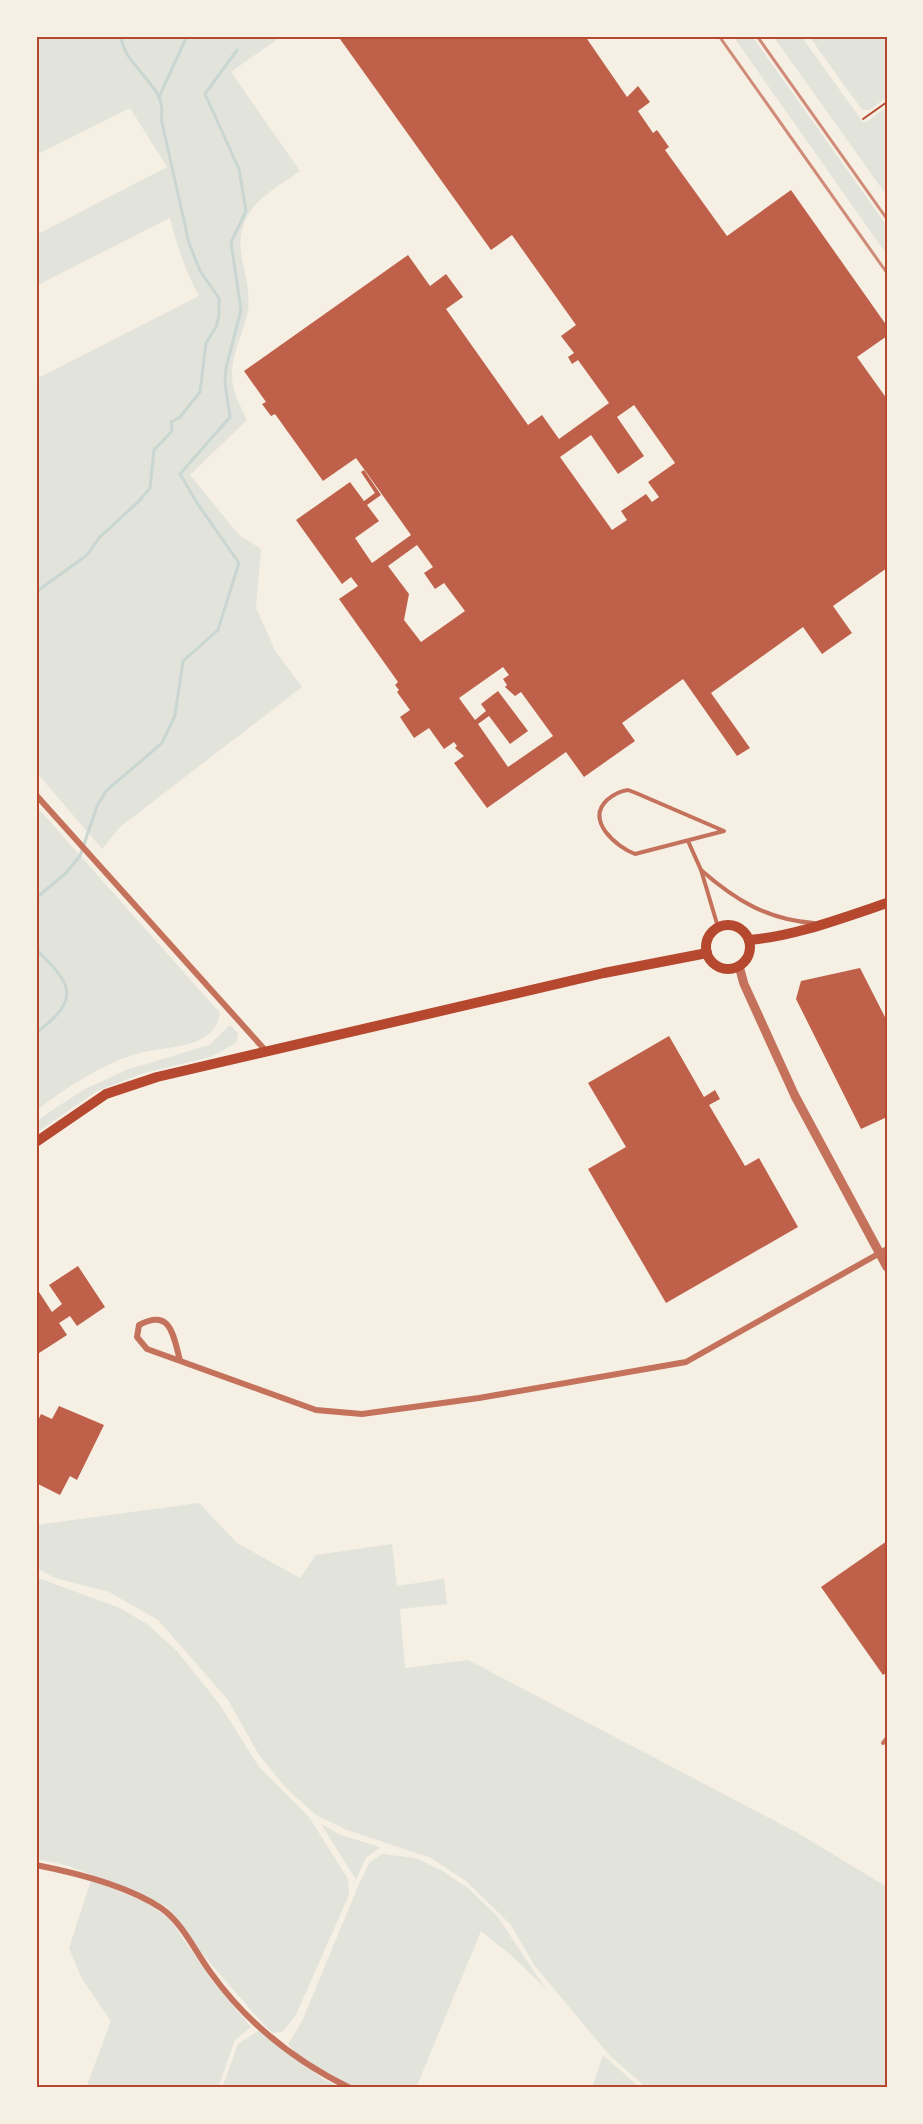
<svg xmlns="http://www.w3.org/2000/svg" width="923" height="2124" font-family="'Archivo Narrow',sans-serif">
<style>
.green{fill:#e2e4dc}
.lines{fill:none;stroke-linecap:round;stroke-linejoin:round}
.stream{stroke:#c9d6d2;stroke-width:3}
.building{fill:#bf614a;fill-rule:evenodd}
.path{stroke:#b5482f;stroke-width:2}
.service{stroke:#c5725c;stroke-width:4}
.minor{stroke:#c5725c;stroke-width:6}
.tertiary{stroke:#c5725c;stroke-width:9}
.secondary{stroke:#b5482f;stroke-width:10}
.rail{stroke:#cf8b77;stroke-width:3}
.neatline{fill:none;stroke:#b5482f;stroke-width:2}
</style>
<rect width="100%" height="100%" fill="#f6efe4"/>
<g class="green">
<path d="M 36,36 L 282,36 L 231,72 L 300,171 C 282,184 260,195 248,215 C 229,248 253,277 248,310 C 244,333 231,353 232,377 C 233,393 241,407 247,420 L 190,475 L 239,535 L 261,549 L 256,608 L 276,652 L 302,687 L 120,827 L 102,849 L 36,772 L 36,379 L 199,296 C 185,271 177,245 170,218 L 36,286 L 36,235 L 167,167 L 130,108 L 36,155 Z"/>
<path d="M 733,36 L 752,36 L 887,226 L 887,255 Z"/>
<path d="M 773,36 L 801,36 L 862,121 L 866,122 L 887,107 L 887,196 Z"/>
<path d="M 809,36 L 887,36 L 887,97 L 870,110 L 862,110 Z"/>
<path d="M 36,806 L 220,1013 C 218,1023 215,1030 206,1036 C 188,1049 161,1047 140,1053 C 107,1061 62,1090 36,1111 Z"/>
<path d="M 230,1025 L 238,1033 L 236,1043 L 210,1057 L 144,1073 L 97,1091 L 36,1133 L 36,1121 L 83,1090 L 126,1070 L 209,1045 Z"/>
<path d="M 199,1503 L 237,1543 L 300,1578 L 316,1555 L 392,1544 L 397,1586 L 444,1579 L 447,1604 L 400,1609 L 405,1668 L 468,1660 L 798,1833 L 887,1887 L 887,2088 L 647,2088 L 610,2056 L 534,1965 L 511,1925 L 466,1881 L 431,1858 L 347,1830 L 316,1815 L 286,1788 L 259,1755 L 228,1700 L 158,1620 L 109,1592 L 55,1578 L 36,1568 L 36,1525 Z"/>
<path d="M 36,1577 L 120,1608 L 147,1624 L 177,1651 L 220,1705 L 259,1767 L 309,1817 L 348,1879 L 349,1895 L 295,2017 L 282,2032 L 273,2033 L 264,2025 L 198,1949 L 167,1907 L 136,1892 L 66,1865 L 36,1859 Z"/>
<path d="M 321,1824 L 341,1835 L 380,1847 L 365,1859 L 356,1880 Z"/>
<path d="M 382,1854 L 415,1858 L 441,1870 L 469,1889 L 497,1916 L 546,1989 L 513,1957 L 481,1931 L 416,2088 C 398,2088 372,2093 354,2088 C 335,2082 299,2060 288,2044 L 302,2021 L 359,1884 L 370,1862 Z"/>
<path d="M 91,1880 L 145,1902 L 169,1918 L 211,1979 L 251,2027 L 235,2040 L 218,2088 L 86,2088 L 111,2021 L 82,1979 L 69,1948 Z"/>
<path d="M 260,2030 L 323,2079 L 341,2088 L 222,2088 L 238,2044 Z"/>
<path d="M 603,2055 L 640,2088 L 592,2088 Z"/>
</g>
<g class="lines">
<g class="stream">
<path d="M 159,97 L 187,36"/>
<path d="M 36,592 L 87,555 L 99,538 L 139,501 L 150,488 L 154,450 L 172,431 L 171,422 L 180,417 L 200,392 L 206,343 L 216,327 L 219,316 L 219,298 L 200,271 L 189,243 L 161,118 C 169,86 123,67 121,36"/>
<path d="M 36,898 L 65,874 L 80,856 L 97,806 L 106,791 L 162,743 L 175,715 L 183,661 L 218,630 L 239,563 L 197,503 L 180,474 L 230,417 L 225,383 L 226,368 L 241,310 L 231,242 L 246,211 L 239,169 L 205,94 L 237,50"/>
<path d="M 36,949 C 72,985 82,998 36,1033"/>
</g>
</g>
<g class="building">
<path d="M 344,36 L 585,36 L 627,97 L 638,86 L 650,102 L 638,111 L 653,133 L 657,130 L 669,147 L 665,150 L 727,236 L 791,190 L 887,326 L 887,336 L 857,357 L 887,399 L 887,568 L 833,606 L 852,633 L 822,654 L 803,627 L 711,693 L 750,748 L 737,756 L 683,679 L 622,723 L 635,741 L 584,777 L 566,752 L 487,808 L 454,763 L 464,756 L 455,748 L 457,746 L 454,742 L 444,749 L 429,728 L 414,738 L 400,717 L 410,710 L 397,692 L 399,690 L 395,685 L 398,682 L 339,599 L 358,586 L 351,577 L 342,584 L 296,520 L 350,482 L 364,501 L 375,493 L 361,472 L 364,470 L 381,495 L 367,505 L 379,521 L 355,538 L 372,563 L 411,535 L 356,458 L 323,481 L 275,414 L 271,416 L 262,404 L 266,402 L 244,371 L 408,255 L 430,286 L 446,274 L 463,297 L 446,309 L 528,425 L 542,415 L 559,439 L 609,403 L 578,360 L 572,364 L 568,357 L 574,353 L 561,336 L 576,325 L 512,235 L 491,250 L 340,39 ZM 634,405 L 675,463 L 648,482 L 659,497 L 652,502 L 646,494 L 621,511 L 627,520 L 612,530 L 560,457 L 591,435 L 618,474 L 644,456 L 617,417 ZM 417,545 L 433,567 L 424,573 L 435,589 L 444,583 L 465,611 L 421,642 L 404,620 L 409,594 L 388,566 ZM 503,667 L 509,675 L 503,679 L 507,685 L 505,687 L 515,696 L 521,692 L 553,736 L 508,767 L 478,724 L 489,716 L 510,744 L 528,731 L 498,691 L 481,704 L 486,711 L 475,720 L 459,698 Z"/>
<path d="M 860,968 L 887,1021 L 887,1117 L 861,1129 L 796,999 L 801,981 Z"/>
<path d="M 669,1036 L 704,1097 L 715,1090 L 720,1099 L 709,1105 L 745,1166 L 759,1158 L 798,1227 L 666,1303 L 588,1169 L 626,1147 L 588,1083 Z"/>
<path d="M 78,1266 L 105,1307 L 77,1326 L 70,1316 L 59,1323 L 67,1335 L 36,1355 L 36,1293 L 39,1292 L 52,1312 L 62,1304 L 49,1285 Z"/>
<path d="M 59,1406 L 104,1425 L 77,1480 L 70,1476 L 60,1495 L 36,1483 L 38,1461 L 36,1425 L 41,1414 L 52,1419 Z"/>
<path d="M 887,1541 L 887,1672 L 883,1675 L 821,1587 Z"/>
</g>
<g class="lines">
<path class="path" d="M 863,119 L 887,102"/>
<g class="service">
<path d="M 628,790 L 636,793 L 724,831 L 635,854 C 617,847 585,821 607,800 C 614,794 620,791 628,790 Z"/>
<path d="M 688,841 L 701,870 L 718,927"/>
<path d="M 701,870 C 735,900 768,920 814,923"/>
<path d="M 883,1743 L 887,1738"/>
</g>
<g class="minor">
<path d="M 36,795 L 266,1051"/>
<path d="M 180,1360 C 173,1335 171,1308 139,1325 L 137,1337 L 147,1349 L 316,1410 L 362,1414 L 479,1398 L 686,1362 L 887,1249"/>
<path d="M 36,1865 C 77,1873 126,1885 161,1908 C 182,1922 196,1953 211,1973 C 247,2023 295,2061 350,2088"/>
</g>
<path class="tertiary" d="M 739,966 L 744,984 L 795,1096 L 887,1267"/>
<g class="secondary">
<circle cx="728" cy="947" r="22"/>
<path d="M 749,940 C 796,936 842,918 887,903"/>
<path d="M 36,1142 L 106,1094 L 157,1077 L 604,973 L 707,953"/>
</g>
<g class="rail">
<path d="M 719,36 L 887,273"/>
<path d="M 757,36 L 887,219"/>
</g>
</g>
<rect width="923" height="2124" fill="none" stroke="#f6efe4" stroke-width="75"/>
<rect x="38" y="38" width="848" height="2048" class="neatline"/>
</svg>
